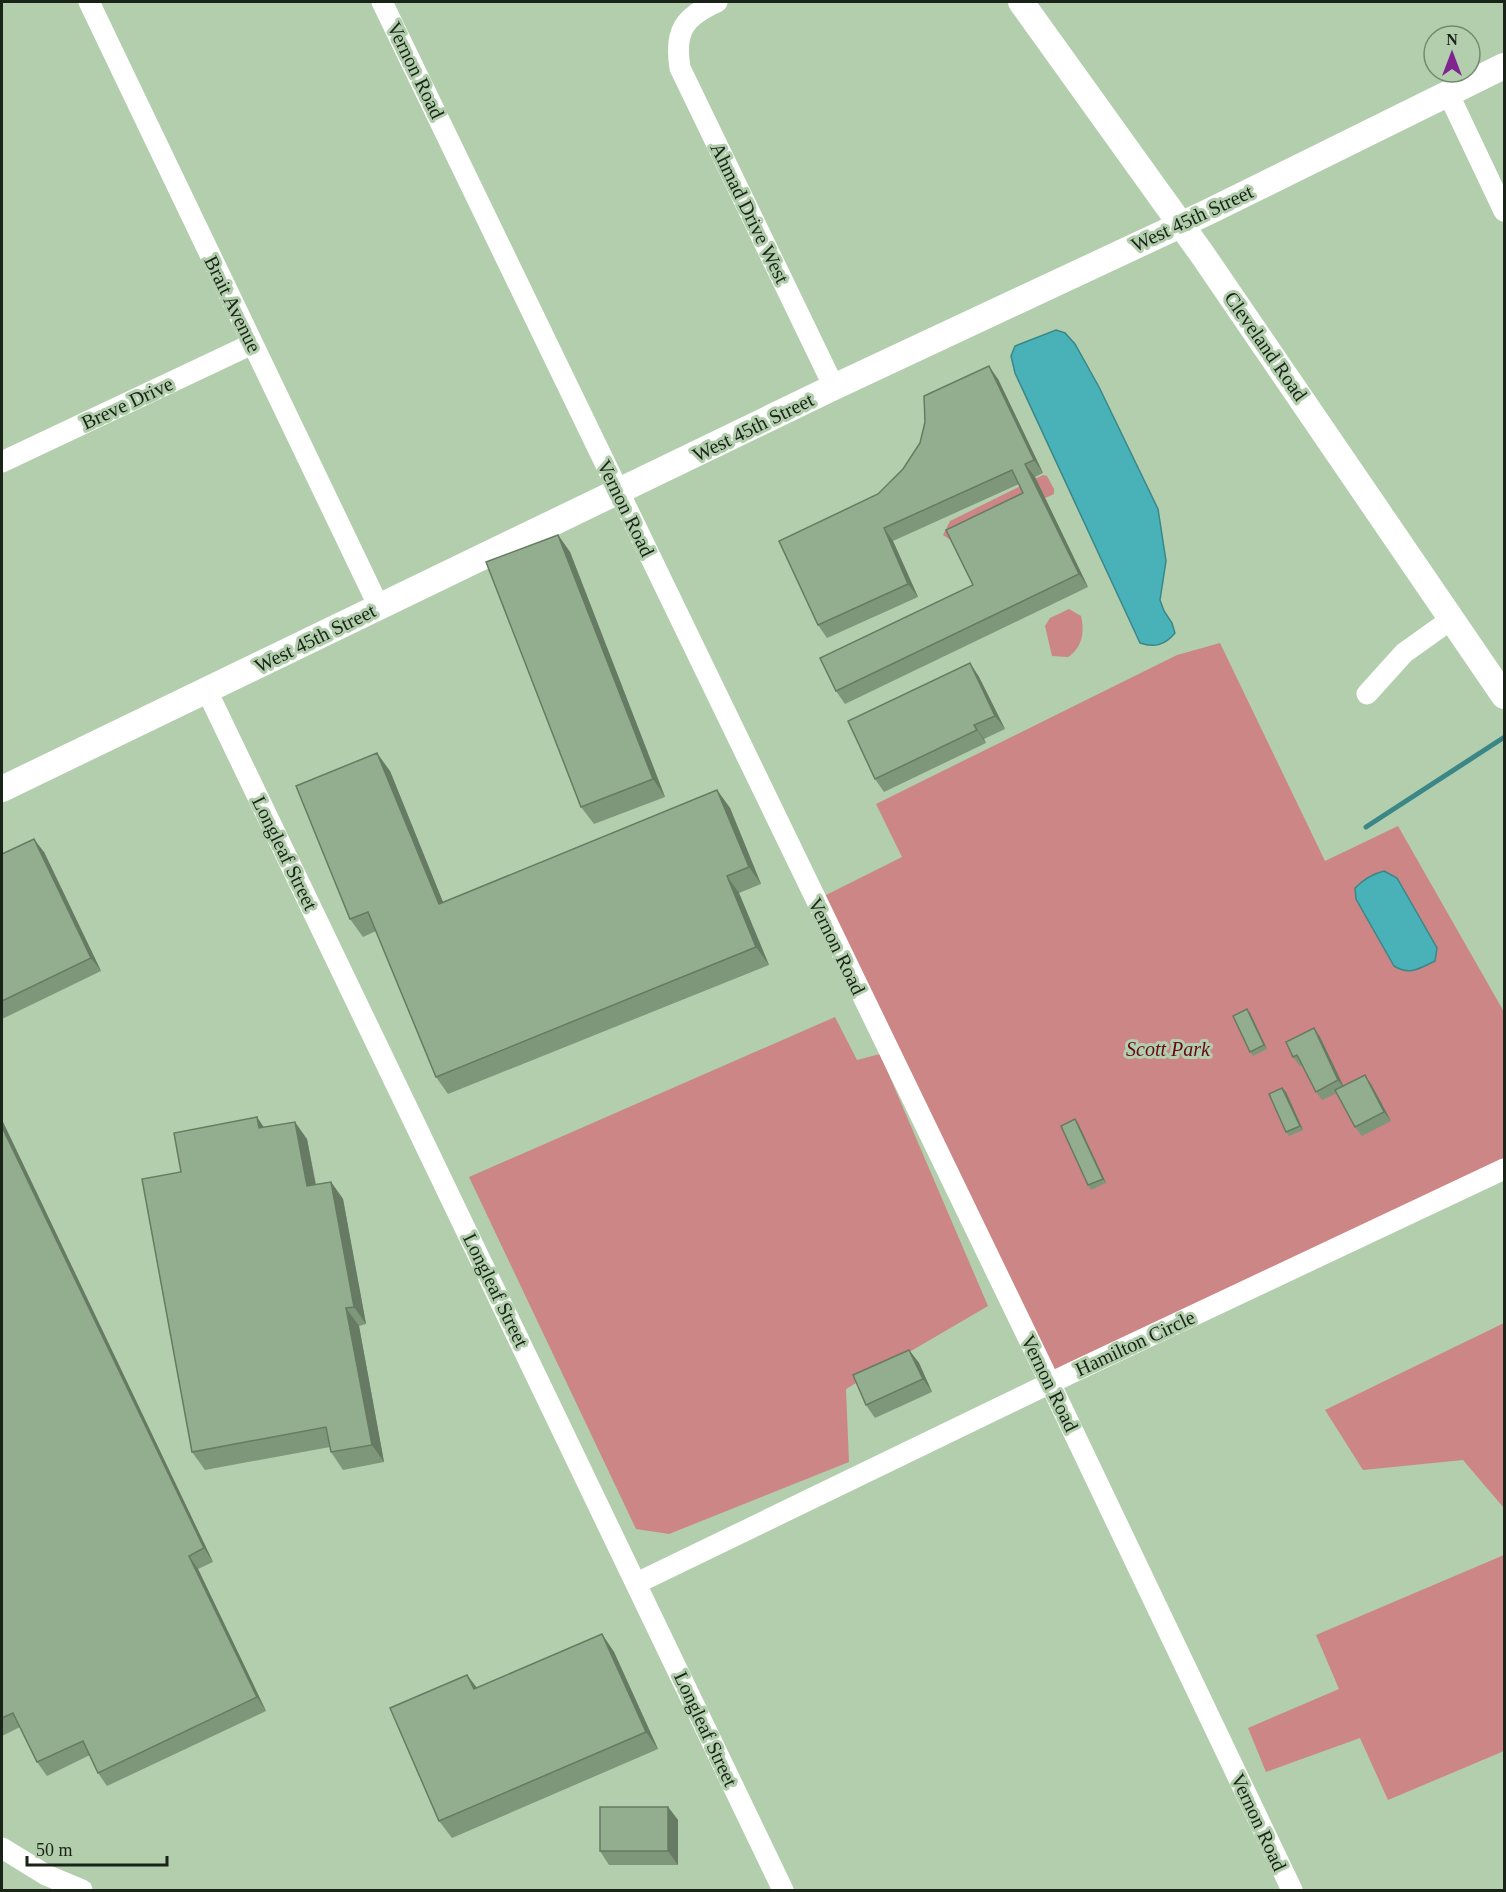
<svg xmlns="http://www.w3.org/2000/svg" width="1506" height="1892" font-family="Georgia,serif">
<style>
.green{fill:#cc8685}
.water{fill:#49b2b9;stroke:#3b8788;stroke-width:1.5}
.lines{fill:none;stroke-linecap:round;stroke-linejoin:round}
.stream{stroke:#3b8788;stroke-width:5}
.minor{stroke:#fff;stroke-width:21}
.tertiary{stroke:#fff;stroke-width:26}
.wall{fill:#7e967a}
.shaded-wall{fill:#677a63}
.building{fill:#93ae8e;stroke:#677a63;stroke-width:1.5}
.labels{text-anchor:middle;stroke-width:6;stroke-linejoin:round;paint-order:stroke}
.street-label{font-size:20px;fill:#192317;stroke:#b2cead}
.park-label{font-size:20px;font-style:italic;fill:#670716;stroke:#b2cead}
</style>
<rect width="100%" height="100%" fill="#b2cead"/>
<g class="green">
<path d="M 1043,475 L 1047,476 L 1054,489 L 1054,494 L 955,539 L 949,539 L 943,535 L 950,521 Z"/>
<path d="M 1069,609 L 1081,616 C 1085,632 1082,648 1068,657 L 1052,656 L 1045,626 L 1050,618 Z"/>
<path d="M 1220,643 L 1325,861 L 1398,826 L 1504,1012 L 1504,1160 L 1054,1372 L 824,896 L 902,857 L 876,804 L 1177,655 Z"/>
<path d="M 835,1017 L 857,1060 L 880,1054 L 988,1306 L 846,1389 L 849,1462 L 669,1534 L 636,1529 L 469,1177 Z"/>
<path d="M 1504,1323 L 1504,1508 L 1463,1460 L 1363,1470 L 1325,1410 Z"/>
<path d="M 1504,1555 L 1504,1751 L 1388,1800 L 1360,1738 L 1266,1772 L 1248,1728 L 1339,1689 L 1316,1635 Z"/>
</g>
<g class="water">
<path d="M 1056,330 L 1065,333 L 1075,344 L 1099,387 L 1158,509 L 1166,561 L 1160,600 L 1164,611 L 1172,623 L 1175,633 C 1165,645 1155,648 1140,643 L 1015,373 L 1011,356 L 1015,346 Z"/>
<path d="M 1384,871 L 1397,878 L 1437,948 L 1435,961 C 1420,968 1410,976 1394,966 L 1356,899 L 1355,888 C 1364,879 1372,874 1384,871 Z"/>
</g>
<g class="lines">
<path class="stream" d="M 1366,827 L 1503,738"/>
<g class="minor">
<path d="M 89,2 L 379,607"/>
<path d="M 382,2 L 1050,1383 L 1292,1890"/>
<path d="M 717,2 C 684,17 674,31 680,68 L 834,387"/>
<path d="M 1448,93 L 1504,211"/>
<path d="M 2,462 L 252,344"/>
<path d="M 207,691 L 783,1890"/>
<path d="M 1367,694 L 1404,653 L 1453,618"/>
<path d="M 637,1583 L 1069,1374 L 1504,1169"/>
<path d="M 2,1848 L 46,1875 L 82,1890"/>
</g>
<g class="tertiary">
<path d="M 1021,2 L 1202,254 L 1504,696"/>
<path d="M 2,789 L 834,387 L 1206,213 L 1504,66"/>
</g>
</g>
<g class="wall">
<path d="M 998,379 L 1043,473 L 1035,477 L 1088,587 L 845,704 L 836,691 L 973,585 L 1023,493 L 1019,484 L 893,541 L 918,597 L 827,638 L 818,625 L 878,494 L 903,469 L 920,443 Z"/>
<path d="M 558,535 L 570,552 L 665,797 L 594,824 L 581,807 Z"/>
<path d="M 970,663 L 979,677 L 1005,729 L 984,739 L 986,743 L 884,792 L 875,779 Z"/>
<path d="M 390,771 L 443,902 L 717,790 L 730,808 L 761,884 L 739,893 L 769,965 L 448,1094 L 436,1077 L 376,931 L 363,937 L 350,919 Z"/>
<path d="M 44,852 L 101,971 L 2,1019 L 2,854 Z"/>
<path d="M 1250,1013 L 1267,1049 L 1253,1056 L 1250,1052 Z"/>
<path d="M 1314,1028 L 1320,1037 L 1343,1086 L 1371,1084 L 1391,1121 L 1362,1136 L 1355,1127 L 1337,1093 L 1322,1100 L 1316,1092 L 1302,1065 L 1300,1066 L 1293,1057 Z"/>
<path d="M 1282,1088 L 1286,1092 L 1303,1130 L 1289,1136 L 1286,1132 Z"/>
<path d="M 1075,1119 L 1078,1123 L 1106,1183 L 1091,1190 L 1088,1185 Z"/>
<path d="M 2,1120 L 213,1562 L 198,1569 L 266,1711 L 107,1786 L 98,1773 L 90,1755 L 47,1776 L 37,1762 L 20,1727 L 2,1736 Z"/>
<path d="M 264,1128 L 307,1139 L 316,1184 L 331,1182 L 343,1199 L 366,1324 L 359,1326 L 384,1462 L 343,1470 L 331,1452 L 330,1447 L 205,1470 L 192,1452 L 181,1172 Z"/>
<path d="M 909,1350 L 919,1363 L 932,1392 L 875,1418 L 866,1405 Z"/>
<path d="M 602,1634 L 614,1652 L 658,1749 L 452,1838 L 439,1821 L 467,1675 L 477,1688 Z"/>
<path d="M 668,1807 L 678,1820 L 678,1865 L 609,1865 L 600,1851 Z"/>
</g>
<g class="shaded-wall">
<path d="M 989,366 L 998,379 L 1043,473 L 1034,460 Z"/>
<path d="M 1025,464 L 1035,477 L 1088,587 L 1079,574 Z"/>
<path d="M 884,528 L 893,541 L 918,597 L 908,584 Z"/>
<path d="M 558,535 L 570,552 L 665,797 L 653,779 Z"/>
<path d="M 970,663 L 979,677 L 1005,729 L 995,716 Z"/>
<path d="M 974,725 L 984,739 L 986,743 L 977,730 Z"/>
<path d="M 377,753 L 390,771 L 451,922 L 439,904 Z"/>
<path d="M 717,790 L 730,808 L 761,884 L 749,867 Z"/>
<path d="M 34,839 L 44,852 L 101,971 L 91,958 Z"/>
<path d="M 727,876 L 739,893 L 769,965 L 756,947 Z"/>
<path d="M 1247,1009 L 1250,1013 L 1267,1049 L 1264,1045 Z"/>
<path d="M 1314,1028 L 1320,1037 L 1345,1089 L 1338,1080 Z"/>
<path d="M 1365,1075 L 1371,1084 L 1391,1121 L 1384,1112 Z"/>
<path d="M 1282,1088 L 1286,1092 L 1303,1130 L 1300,1126 Z"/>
<path d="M 257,1117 L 269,1135 L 259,1128 Z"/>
<path d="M 1075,1119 L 1078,1123 L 1106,1183 L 1103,1179 Z"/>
<path d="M 2,1120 L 213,1562 L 204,1548 L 2,1127 Z"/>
<path d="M 295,1122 L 307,1139 L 319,1204 L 307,1186 Z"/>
<path d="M 331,1182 L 343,1199 L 366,1324 L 354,1307 Z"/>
<path d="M 346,1308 L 359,1326 L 384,1462 L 372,1445 Z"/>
<path d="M 909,1350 L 919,1363 L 932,1392 L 923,1379 Z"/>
<path d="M 189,1556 L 198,1569 L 266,1711 L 257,1697 Z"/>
<path d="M 602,1634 L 614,1652 L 658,1749 L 646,1732 Z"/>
<path d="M 467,1675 L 480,1692 L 474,1689 Z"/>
<path d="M 668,1807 L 678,1820 L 678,1865 L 668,1851 Z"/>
</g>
<g class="building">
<path d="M 989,366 L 1034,460 L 1025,464 L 1079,574 L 836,691 L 820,658 L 973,585 L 946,530 L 1023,493 L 1012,470 L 884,528 L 908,584 L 818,625 L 779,541 L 878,494 L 903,469 L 920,443 L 925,422 L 924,396 Z"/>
<path d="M 558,535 L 653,779 L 581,807 L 486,562 Z"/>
<path d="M 970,663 L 995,716 L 974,725 L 977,730 L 875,779 L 848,721 Z"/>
<path d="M 377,753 L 439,904 L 717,790 L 749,867 L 727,876 L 756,947 L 436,1077 L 368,912 L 350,919 L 296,786 Z"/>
<path d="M 34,839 L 91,958 L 2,1001 L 2,854 Z"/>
<path d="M 1247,1009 L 1264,1045 L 1250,1052 L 1233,1016 Z"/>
<path d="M 1314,1028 L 1338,1080 L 1316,1092 L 1297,1055 L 1293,1057 L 1286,1042 Z"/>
<path d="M 1365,1075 L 1384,1112 L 1355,1127 L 1335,1090 Z"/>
<path d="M 1282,1088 L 1300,1126 L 1286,1132 L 1269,1094 Z"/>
<path d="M 257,1117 L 259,1128 L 295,1122 L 307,1186 L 331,1182 L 354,1307 L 346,1308 L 372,1445 L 331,1452 L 326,1427 L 192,1452 L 142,1179 L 181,1172 L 174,1133 Z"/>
<path d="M 1075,1119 L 1103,1179 L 1088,1185 L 1061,1126 Z"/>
<path d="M 2,1127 L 204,1548 L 189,1556 L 257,1697 L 98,1773 L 83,1741 L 37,1762 L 13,1713 L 2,1718 Z"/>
<path d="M 909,1350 L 923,1379 L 866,1405 L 853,1375 Z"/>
<path d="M 602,1634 L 646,1732 L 439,1821 L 390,1708 L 467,1675 L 474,1689 Z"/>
<rect x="600" y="1807" width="68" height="44"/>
</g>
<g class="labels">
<g class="street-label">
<text transform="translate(416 70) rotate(64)" y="7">Vernon Road</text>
<text transform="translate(750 213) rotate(64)" y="7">Ahmad Drive West</text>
<text transform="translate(1192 218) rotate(-25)" y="7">West 45th Street</text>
<text transform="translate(233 304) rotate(64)" y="7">Brait Avenue</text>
<text transform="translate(1266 346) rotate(55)" y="7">Cleveland Road</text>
<text transform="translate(127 403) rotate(-25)" y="7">Breve Drive</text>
<text transform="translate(753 427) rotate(-26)" y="7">West 45th Street</text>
<text transform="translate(626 508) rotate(64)" y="7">Vernon Road</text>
<text transform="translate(315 638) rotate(-26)" y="7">West 45th Street</text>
<text transform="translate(285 853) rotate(64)" y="7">Longleaf Street</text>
<text transform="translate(837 946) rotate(64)" y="7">Vernon Road</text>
<text transform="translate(496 1290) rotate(64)" y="7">Longleaf Street</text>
<text transform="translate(1135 1343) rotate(-25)" y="7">Hamilton Circle</text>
<text transform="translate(1050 1383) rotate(64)" y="7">Vernon Road</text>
<text transform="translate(706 1729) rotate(65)" y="7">Longleaf Street</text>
<text transform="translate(1259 1822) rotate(65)" y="7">Vernon Road</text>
</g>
<g class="park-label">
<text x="1168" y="1056">Scott Park</text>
</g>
</g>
<rect width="1506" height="1892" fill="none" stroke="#192317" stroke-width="6"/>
<g transform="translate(1452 54)"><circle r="28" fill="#b2cead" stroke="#758a71" stroke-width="1.5"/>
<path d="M0-4.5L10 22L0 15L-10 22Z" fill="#802490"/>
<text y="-9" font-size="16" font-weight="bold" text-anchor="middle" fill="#192317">N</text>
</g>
<path d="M27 1856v9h140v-9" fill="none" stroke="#192317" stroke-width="3"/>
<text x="36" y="1856" font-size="18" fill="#192317" stroke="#b2cead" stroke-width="4.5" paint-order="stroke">50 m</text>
</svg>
